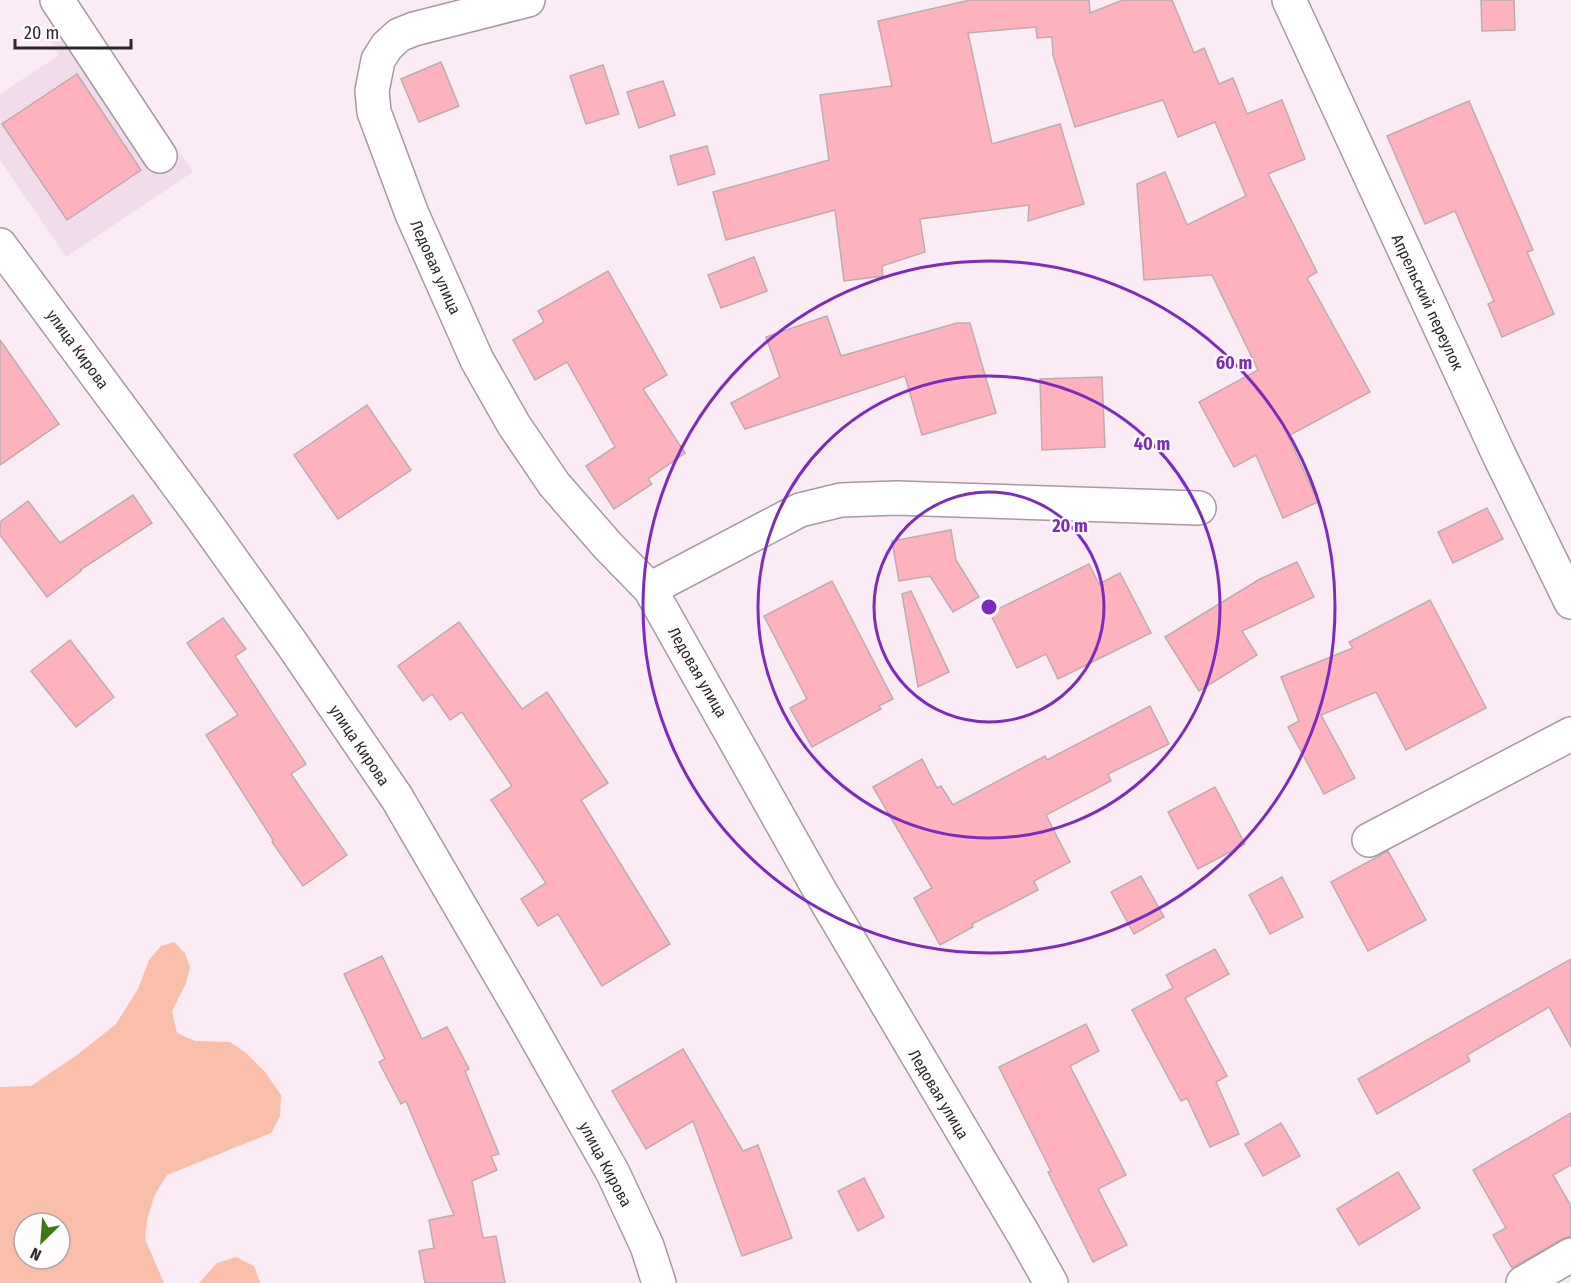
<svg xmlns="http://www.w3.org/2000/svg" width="1571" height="1283" font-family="'Fira Sans Condensed',sans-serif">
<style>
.built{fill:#f2dceb}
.green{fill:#fabfa9;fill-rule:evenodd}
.building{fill:#fdb2bd;stroke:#beacae;stroke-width:1.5}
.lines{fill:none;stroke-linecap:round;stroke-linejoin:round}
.minor-casing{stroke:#a799a2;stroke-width:36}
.minor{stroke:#fff;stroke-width:33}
.ring{fill:none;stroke:#7b2cbf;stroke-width:3}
.labels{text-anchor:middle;stroke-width:4.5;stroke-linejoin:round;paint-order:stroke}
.street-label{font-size:16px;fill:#2d272b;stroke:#fffcfe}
.centre{fill:#7b2cbf;stroke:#fffcfe;stroke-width:3}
.ring-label{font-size:18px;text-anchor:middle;font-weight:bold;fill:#7b2cbf;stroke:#fffcfe;stroke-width:4.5;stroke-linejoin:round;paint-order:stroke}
</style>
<rect width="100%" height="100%" fill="#faebf5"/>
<path class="built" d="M 88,17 L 193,172 L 66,257 L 0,160 L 0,94 L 59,55 L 51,41 Z"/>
<g class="green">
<path d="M 174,942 L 185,953 L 190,967 L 186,983 L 172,1011 L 177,1033 L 195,1041 L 230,1042 L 246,1053 L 265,1072 L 281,1095 L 280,1116 L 271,1133 L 167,1175 L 154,1196 L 147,1221 L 145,1239 L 164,1283 L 0,1283 L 0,1087 L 31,1086 L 77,1055 L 116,1024 L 138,989 L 149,960 L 161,946 ZM 24,1223 L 60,1223 L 60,1259 L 24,1259 Z"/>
<path d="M 236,1257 L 254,1266 L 260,1283 L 199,1283 L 217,1263 Z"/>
</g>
<g class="building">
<path d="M 970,0 L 1089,0 L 1090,13 L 1123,0 L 1172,0 L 1194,53 L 1204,48 L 1219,84 L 1233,78 L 1247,114 L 1282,100 L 1305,159 L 1268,174 L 1317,272 L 1307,278 L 1370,392 L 1288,436 L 1318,502 L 1283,518 L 1256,455 L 1234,467 L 1199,402 L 1258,370 L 1212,275 L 1144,280 L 1137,184 L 1165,172 L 1187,225 L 1246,196 L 1215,122 L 1178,137 L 1163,100 L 1075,127 L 1053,55 L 1052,37 L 1037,38 L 1036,27 L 968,33 L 992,144 L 1060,124 L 1084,204 L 1028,221 L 1029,205 L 920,219 L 925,252 L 882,266 L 883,276 L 844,281 L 835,210 L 726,240 L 713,192 L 829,160 L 820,95 L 892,86 L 878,21 Z"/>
<path d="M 1481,0 L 1514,0 L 1515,30 L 1482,31 Z"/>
<path d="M 441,62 L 459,106 L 419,122 L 401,79 Z"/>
<path d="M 603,65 L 619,114 L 586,124 L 570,76 Z"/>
<path d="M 77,74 L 141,170 L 67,220 L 2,124 Z"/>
<path d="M 663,81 L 675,115 L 639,128 L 627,92 Z"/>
<path d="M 1469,101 L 1533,250 L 1527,252 L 1554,314 L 1502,337 L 1488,304 L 1494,301 L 1455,211 L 1425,224 L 1387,136 Z"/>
<path d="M 707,146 L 715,174 L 678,185 L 670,156 Z"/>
<path d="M 754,257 L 767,291 L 721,308 L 708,275 Z"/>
<path d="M 608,271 L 667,375 L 643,389 L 685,453 L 648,479 L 652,484 L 614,509 L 586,466 L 615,447 L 567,362 L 535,380 L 513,340 L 544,322 L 538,311 Z"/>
<path d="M 827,316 L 841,356 L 957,323 L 970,323 L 996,413 L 922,435 L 905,376 L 745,429 L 731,403 L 780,377 L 766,337 Z"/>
<path d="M 0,340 L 59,424 L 0,465 Z"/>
<path d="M 1102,377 L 1105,447 L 1042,450 L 1040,379 Z"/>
<path d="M 367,405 L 411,470 L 338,519 L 294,455 Z"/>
<path d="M 133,495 L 152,523 L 80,570 L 81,571 L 47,597 L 0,535 L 0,522 L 28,501 L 60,543 Z"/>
<path d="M 1487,508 L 1503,539 L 1453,563 L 1438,532 Z"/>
<path d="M 951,530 L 956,560 L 979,597 L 953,612 L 930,576 L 899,581 L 892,541 Z"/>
<path d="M 1297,562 L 1314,597 L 1242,631 L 1257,655 L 1199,691 L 1165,637 L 1260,579 Z"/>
<path d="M 1089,564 L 1099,584 L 1120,573 L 1151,633 L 1058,679 L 1046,654 L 1017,668 L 990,613 Z"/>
<path d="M 832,581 L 893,699 L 879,706 L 881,709 L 812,747 L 790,708 L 807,699 L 764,616 Z"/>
<path d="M 911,591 L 949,672 L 918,687 L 902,594 Z"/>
<path d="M 1430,600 L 1486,708 L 1406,750 L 1376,692 L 1321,715 L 1355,778 L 1324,794 L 1288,727 L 1299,721 L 1281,677 L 1353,648 L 1349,642 Z"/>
<path d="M 223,618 L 246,649 L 235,656 L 306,764 L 291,774 L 347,855 L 303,886 L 272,842 L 273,840 L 206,735 L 238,715 L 187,643 Z"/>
<path d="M 459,622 L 522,709 L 547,692 L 608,783 L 581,800 L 670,944 L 602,986 L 558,914 L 538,926 L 521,899 L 546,883 L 491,800 L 512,786 L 462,712 L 450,720 L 432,694 L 423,701 L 398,666 Z"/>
<path d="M 70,640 L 114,697 L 76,727 L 31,671 Z"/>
<path d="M 1150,706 L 1169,744 L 1108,774 L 1111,781 L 1046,815 L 1070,862 L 1034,881 L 1038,890 L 972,924 L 973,927 L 940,945 L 914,898 L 932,888 L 873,787 L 922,759 L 937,788 L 941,786 L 953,805 L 1045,756 L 1047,760 Z"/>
<path d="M 1215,787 L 1245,844 L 1198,869 L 1168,812 Z"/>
<path d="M 1388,851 L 1426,920 L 1368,951 L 1331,882 Z"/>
<path d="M 1141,876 L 1164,917 L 1134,934 L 1111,892 Z"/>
<path d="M 1282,877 L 1303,917 L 1270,934 L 1249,895 Z"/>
<path d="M 1215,949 L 1229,974 L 1185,998 L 1227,1076 L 1216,1082 L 1239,1134 L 1210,1147 L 1187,1098 L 1181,1101 L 1132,1010 L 1173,988 L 1166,975 Z"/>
<path d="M 382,956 L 422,1039 L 447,1027 L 469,1069 L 465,1071 L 499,1154 L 491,1156 L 497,1170 L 472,1181 L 483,1238 L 496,1236 L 505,1283 L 425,1283 L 419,1251 L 434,1248 L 429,1220 L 454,1215 L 406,1101 L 401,1104 L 379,1062 L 385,1059 L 344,974 Z"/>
<path d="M 1571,959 L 1571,1047 L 1549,1007 L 1467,1055 L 1470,1061 L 1377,1114 L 1358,1079 Z"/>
<path d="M 1086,1024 L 1099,1051 L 1070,1066 L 1126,1175 L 1098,1189 L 1127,1245 L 1093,1262 L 1048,1172 L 1051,1171 L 999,1067 Z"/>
<path d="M 683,1049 L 743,1151 L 758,1145 L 792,1238 L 742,1256 L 693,1121 L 646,1149 L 612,1091 Z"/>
<path d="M 1571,1113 L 1571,1165 L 1553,1175 L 1571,1206 L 1571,1236 L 1562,1239 L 1512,1268 L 1493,1235 L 1506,1228 L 1473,1170 Z"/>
<path d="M 1281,1123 L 1300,1156 L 1263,1176 L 1245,1144 Z"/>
<path d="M 1398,1172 L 1420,1208 L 1359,1245 L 1337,1209 Z"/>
<path d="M 864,1178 L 884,1217 L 858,1231 L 838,1191 Z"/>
</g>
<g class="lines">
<g class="minor-casing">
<g id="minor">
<path d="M 57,0 L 160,156"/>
<path d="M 528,0 L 414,29 L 399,35 L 387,46 L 378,60 L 372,91 L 374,112 L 412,214 L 477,360 L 514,425 L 554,484 L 608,546 L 650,589 L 819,889 L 1024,1235 L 1051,1283"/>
<path d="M 1289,0 L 1499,455 L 1571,602"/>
<path d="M 0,245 L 200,515 L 292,644 L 397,798 L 523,1014 L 613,1173 L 647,1246 L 659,1283"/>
<path d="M 650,589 L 800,510 L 841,500 L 896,498 L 1199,508"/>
<path d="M 1369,840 L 1571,734"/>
<path d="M 1523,1283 L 1571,1255"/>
</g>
</g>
<use href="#minor" class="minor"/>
</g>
<g class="ring">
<circle cx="989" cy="607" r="115"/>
<circle cx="989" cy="607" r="231"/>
<circle cx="989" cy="607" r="346"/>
</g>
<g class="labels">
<g class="street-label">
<text transform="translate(436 267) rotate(66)" y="6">Ледовая улица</text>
<text transform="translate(1428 302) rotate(65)" y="6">Апрельский переулок</text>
<text transform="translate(78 349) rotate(54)" y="6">улица Кирова</text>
<text transform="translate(698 672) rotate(60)" y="6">Ледовая улица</text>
<text transform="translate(360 745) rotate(56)" y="6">улица Кирова</text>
<text transform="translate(939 1094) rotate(59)" y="6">Ледовая улица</text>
<text transform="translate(606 1164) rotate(62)" y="6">улица Кирова</text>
</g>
</g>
<circle cx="989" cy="607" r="9" class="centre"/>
<g class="ring-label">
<text x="1234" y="369">60 m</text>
<text x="1152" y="450">40 m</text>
<text x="1070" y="532">20 m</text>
</g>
<g transform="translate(42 1241) rotate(205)"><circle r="28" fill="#fffcfe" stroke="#aba7aa" stroke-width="1.5"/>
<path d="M0-4.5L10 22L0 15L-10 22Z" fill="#3c7913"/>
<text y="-9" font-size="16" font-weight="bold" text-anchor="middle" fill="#2d272b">N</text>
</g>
<path d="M15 39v9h116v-9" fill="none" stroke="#2d272b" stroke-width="3"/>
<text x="24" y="39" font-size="18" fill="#2d272b" stroke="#fffcfe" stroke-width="4.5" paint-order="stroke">20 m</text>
</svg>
